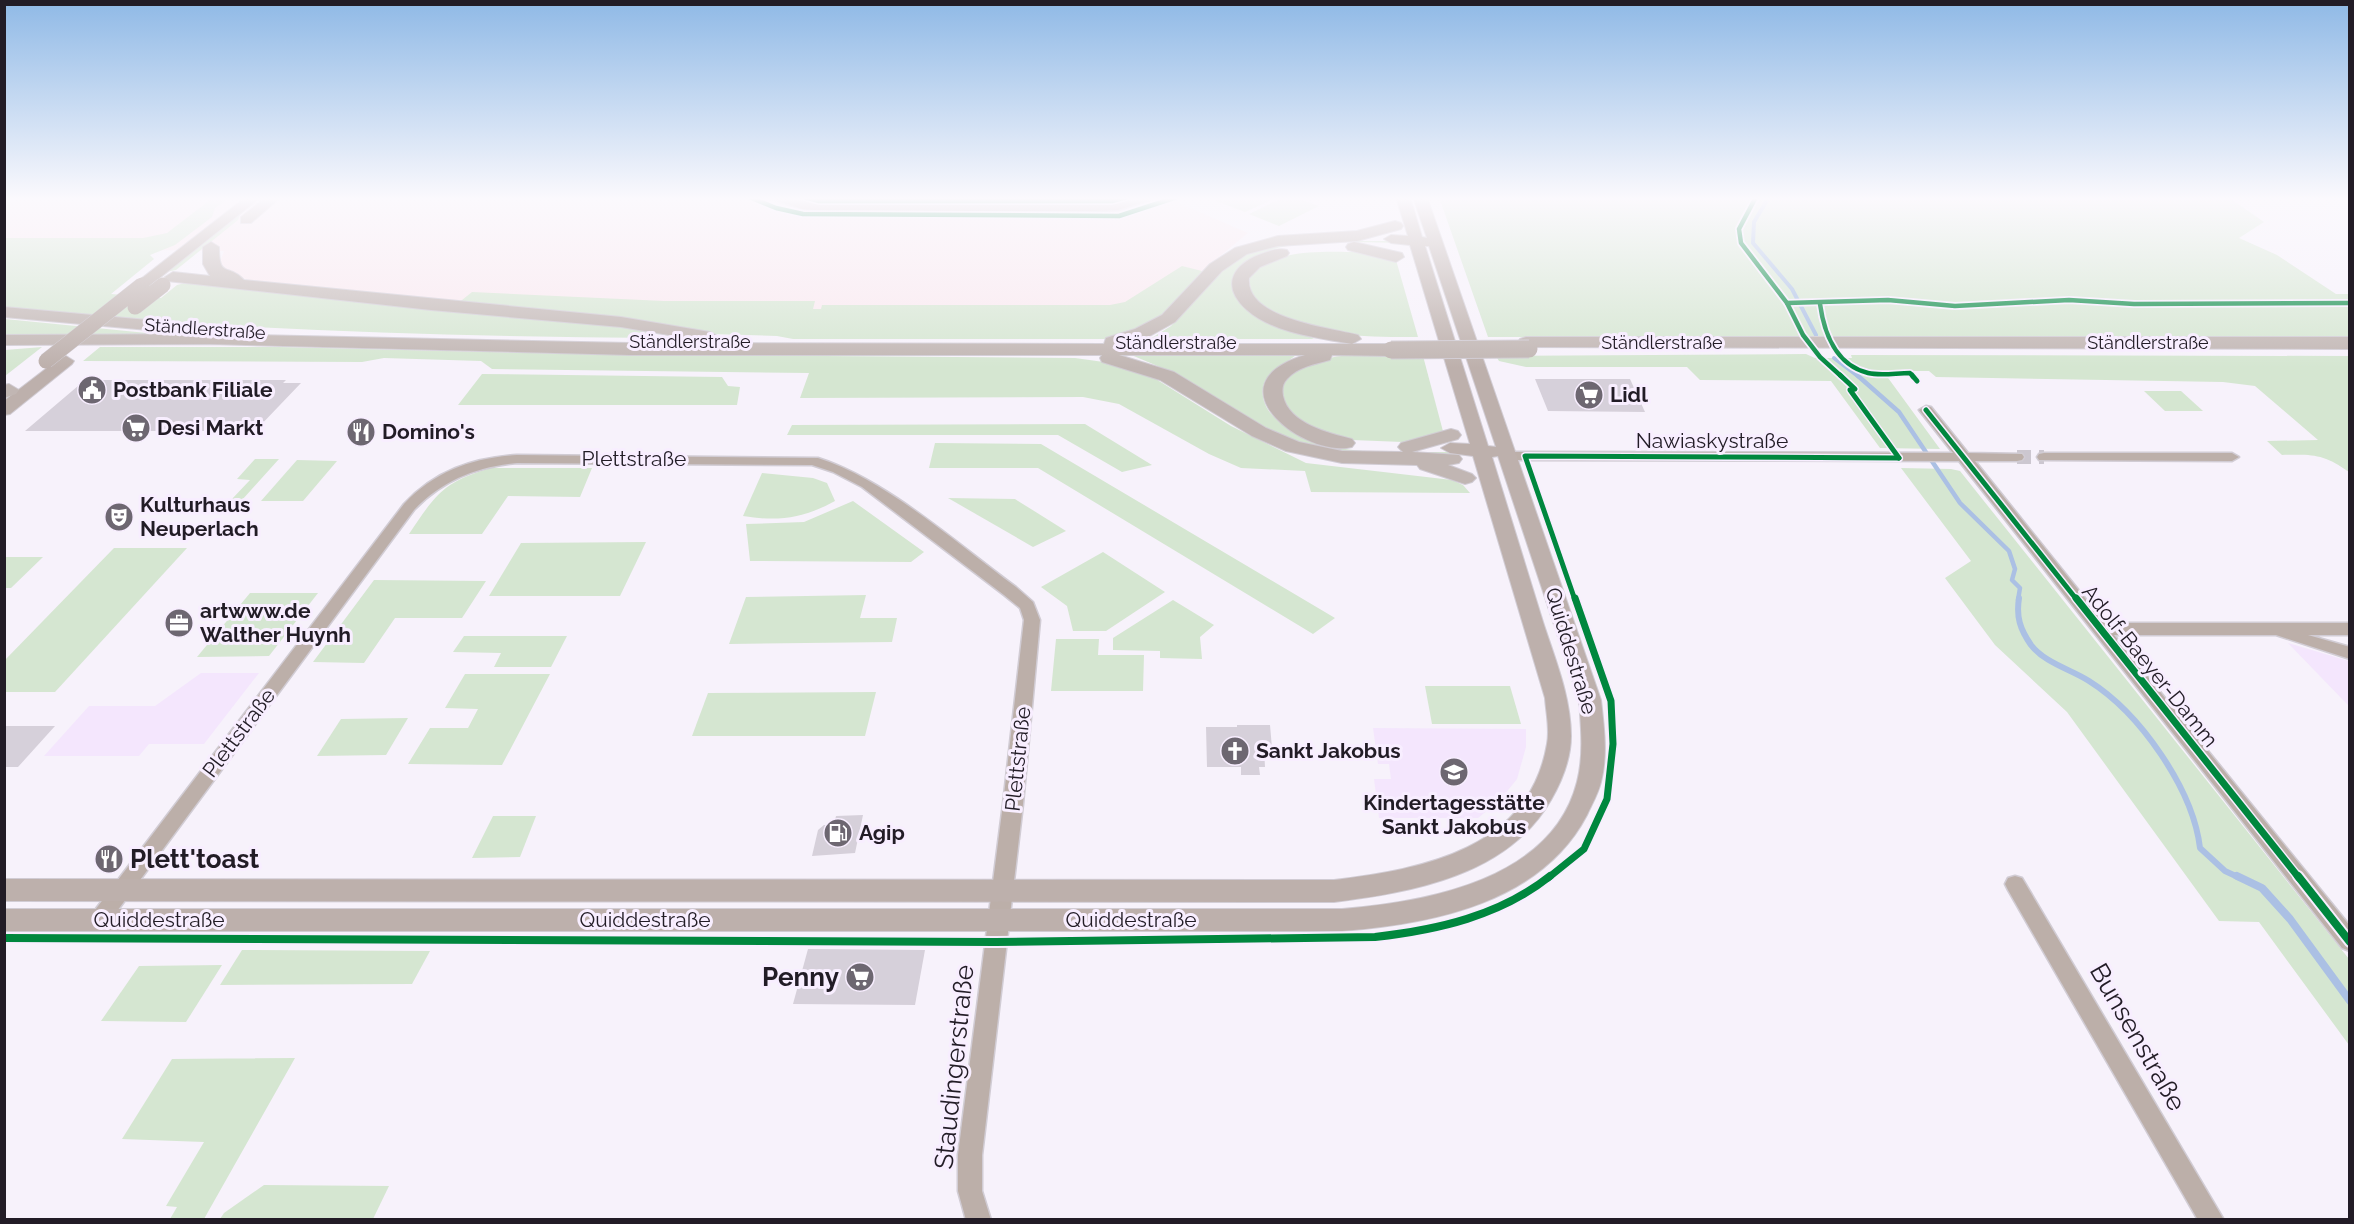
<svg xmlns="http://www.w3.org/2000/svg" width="2354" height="1224" font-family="Raleway,sans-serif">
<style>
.commercial{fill:#fae9ef}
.built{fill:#f4e6fd}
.green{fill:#d5e6d1}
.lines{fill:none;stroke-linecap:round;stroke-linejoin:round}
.stream-far3{stroke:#abc0e4;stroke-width:4}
.stream-far2{stroke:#abc0e4;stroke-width:4.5}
.stream-far1{stroke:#abc0e4;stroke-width:6}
.stream{stroke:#abc0e4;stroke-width:8}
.building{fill:#d6d0da}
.minor-tunnel{stroke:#ccc7d0;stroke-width:14;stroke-dasharray:14 8;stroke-linecap:butt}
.minor-casing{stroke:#d1ccd4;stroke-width:3}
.major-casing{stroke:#d1ccd4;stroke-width:2}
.highway-casing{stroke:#d1ccd4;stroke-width:2}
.minor{fill:#bcafa9;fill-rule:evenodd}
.major{fill:#bdb0ac;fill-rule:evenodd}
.highway{fill:#c1b6b3;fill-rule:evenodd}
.major-bridge-casing{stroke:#d1ccd4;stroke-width:16;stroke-linecap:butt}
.highway-bridge-casing{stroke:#d1ccd4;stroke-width:19;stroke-linecap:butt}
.major-bridge{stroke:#bdb0ac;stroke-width:15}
.highway-bridge{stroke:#c1b6b3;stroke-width:17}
.cycleway-far3-casing{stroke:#f8eeff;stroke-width:8}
.cycleway-far2-casing{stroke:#f8eeff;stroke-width:8}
.cycleway-far1-casing{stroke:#f8eeff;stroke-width:10}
.cycleway-casing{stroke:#f8eeff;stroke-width:12}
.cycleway-far3{stroke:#00873e;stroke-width:4.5}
.cycleway-far2{stroke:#00873e;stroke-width:5}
.cycleway-far1{stroke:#00873e;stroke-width:7}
.cycleway{stroke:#00873e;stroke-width:8}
.labels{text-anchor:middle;stroke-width:6;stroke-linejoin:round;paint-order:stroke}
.far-street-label{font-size:18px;fill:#221c26;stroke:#f8eeff}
.poi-label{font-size:21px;font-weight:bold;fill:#221c26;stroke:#f8eeff;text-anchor:start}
.street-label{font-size:21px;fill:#221c26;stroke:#f8eeff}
.near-poi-label{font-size:26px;font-weight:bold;fill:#221c26;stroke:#f8eeff;text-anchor:start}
.near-street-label{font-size:26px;fill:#221c26;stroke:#f8eeff}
</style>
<rect width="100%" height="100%" fill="#f7f2fb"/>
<path class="commercial" d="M 19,197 L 795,197 L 818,202 L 930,201 L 1093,208 L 1132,204 L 1154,197 L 1165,197 L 1248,233 L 1202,271 L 1156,323 L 620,317 L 252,281 L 221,271 L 220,262 L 224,251 L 5,248 L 5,206 Z"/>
<g class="built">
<path d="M 2288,643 L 2349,661 L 2349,706 L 2345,702 Z"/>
<path d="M 201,673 L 259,673 L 204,744 L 149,744 L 139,756 L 44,756 L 89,706 L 155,706 Z"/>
<path d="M 1373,728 L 1526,729 L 1526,747 L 1517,779 L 1500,800 L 1478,818 L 1379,818 L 1374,779 L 1391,779 L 1389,764 L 1378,764 Z"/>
</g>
<g class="green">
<path d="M 214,197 L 231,197 L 215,208 L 212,217 L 175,245 L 150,255 L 154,259 L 111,294 L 161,298 L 177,285 L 189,282 L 630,328 L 649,333 L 657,338 C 439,336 221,331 5,307 L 5,238 L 143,238 L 167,233 Z"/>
<path d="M 260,197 L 263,197 L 240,215 L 238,220 L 176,270 L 166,272 Z"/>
<path d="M 1224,197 L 1278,197 L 1245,212 L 1216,201 Z"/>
<path d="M 1284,197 L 1294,197 L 1319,206 L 1279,226 L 1249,214 Z"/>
<path d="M 1439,197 L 2228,197 L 2264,222 L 2239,238 L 2277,255 L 2336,294 L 2349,294 L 2349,338 L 1488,337 Z"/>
<path d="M 1328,241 L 1392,241 L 1393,243 C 1351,243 1250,233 1232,280 C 1231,318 1291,325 1314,339 L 1150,339 L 1171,326 L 1217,274 L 1241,255 L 1276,244 Z"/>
<path d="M 1361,252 L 1396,260 L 1418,337 C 1359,337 1302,338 1252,296 L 1249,278 C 1273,247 1325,252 1361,252 Z"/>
<path d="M 1182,266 L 1202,271 C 1169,309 1158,332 1104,339 L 793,339 L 777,336 L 710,334 L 457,304 L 472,292 L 664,301 L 815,301 L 813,309 L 821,309 L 822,305 L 1110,305 L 1125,302 Z"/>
<path d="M 5,319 L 157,334 L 5,337 Z"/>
<path d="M 42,347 L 5,376 L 5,350 Z"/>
<path d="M 100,347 L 279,347 L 575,354 L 1075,358 L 1118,364 L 1151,376 L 1231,426 L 1306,463 L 1452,480 L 1463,485 L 1470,493 L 1311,492 L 1305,471 L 1241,468 L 1209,454 L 1119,404 L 1083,397 L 800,398 L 809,373 L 492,369 L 481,361 L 384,358 L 362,362 L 83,361 Z"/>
<path d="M 1129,354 L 1296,355 C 1287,363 1272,368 1265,381 C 1259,394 1265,409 1275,418 C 1321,461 1395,451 1452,452 L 1453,454 L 1342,452 L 1294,442 L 1245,417 L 1167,370 Z"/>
<path d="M 1806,354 L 1815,358 L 1852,358 L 1851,355 L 2349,356 L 2349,472 C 2324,454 2313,454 2282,455 L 2267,441 L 2318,440 L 2255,386 L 2223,382 L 1936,377 L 1929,371 L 1883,371 L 1940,449 L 1880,448 L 1831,381 L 1700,380 L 1687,367 L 1526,367 L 1499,361 L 1496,356 Z"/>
<path d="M 1351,355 L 1423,356 L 1444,435 L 1403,442 L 1352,440 L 1302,425 L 1282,404 L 1281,383 C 1298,363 1326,357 1351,355 Z"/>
<path d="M 482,374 L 722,377 L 728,386 L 740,387 L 737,405 L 458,405 Z"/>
<path d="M 2144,391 L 2181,391 L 2203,411 L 2165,411 Z"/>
<path d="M 1085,424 L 1152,465 L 1122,472 L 1058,435 L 787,435 L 792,425 Z"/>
<path d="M 935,443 L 1041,444 L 1335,618 L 1313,634 L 1038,468 L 929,468 Z"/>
<path d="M 255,459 L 279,459 L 242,500 L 231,500 L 250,480 L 237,479 Z"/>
<path d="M 297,460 L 337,461 L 303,501 L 261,501 Z"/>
<path d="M 491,468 L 592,468 L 580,497 L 508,496 L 482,534 L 409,534 C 436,494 443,482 491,468 Z"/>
<path d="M 1901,468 L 1951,469 L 1960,471 L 2349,959 L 2349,1045 L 2259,922 L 2219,921 L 2067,712 L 1995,645 L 1945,578 L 1971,561 Z"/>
<path d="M 762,473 L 813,478 L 827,483 L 835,501 C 804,518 779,522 743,516 Z"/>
<path d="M 948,498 L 1015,499 L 1066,531 L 1033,547 Z"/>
<path d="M 853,501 L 924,552 L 911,562 L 750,561 L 746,524 L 804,522 Z"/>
<path d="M 646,542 L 620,596 L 489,596 L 521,543 Z"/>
<path d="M 114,548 L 187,548 L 55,692 L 5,692 L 5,660 Z"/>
<path d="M 1103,552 L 1165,592 L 1106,631 L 1073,631 L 1067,606 L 1041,587 Z"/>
<path d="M 5,557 L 43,557 L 11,588 L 5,588 Z"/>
<path d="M 374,580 L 486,581 L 462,618 L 395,618 L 364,663 L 313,662 Z"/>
<path d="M 250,593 L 318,593 L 269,656 L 197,657 Z"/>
<path d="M 866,595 L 860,618 L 897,618 L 892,642 L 729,644 L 746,597 Z"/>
<path d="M 1173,600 L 1214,625 L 1200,637 L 1202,659 L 1160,658 L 1160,651 L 1113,650 L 1113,638 Z"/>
<path d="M 464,636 L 567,636 L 551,667 L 494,667 L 501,653 L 453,652 Z"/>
<path d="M 1056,639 L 1099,639 L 1098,655 L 1144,655 L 1143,691 L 1051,691 Z"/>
<path d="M 465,674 L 550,674 L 502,765 L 408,764 L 430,728 L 468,728 L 478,709 L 445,708 Z"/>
<path d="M 1425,686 L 1510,686 L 1521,724 L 1432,724 Z"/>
<path d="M 876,692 L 865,736 L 692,736 L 708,693 Z"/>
<path d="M 408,718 L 386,755 L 317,756 L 341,719 Z"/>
<path d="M 493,816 L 536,816 L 520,857 L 472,858 Z"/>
<path d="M 242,950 L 430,951 L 412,984 L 220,985 Z"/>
<path d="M 222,965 L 186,1022 L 101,1021 L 139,966 Z"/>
<path d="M 295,1058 L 204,1219 L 170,1219 L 177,1207 L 166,1206 L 204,1142 L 122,1139 L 172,1059 Z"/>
<path d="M 264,1185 L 389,1186 L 373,1219 L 220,1219 L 224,1213 Z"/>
</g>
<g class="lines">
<g class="stream-far3">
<path d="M 1769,197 L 1754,222 L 1753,243 L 1792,289 L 1816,335"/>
<path d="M 1834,358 L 1859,377"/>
</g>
<path class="stream-far2" d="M 1857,375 L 1899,412 L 1960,503 L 2009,551 L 2015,569 L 2012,580 L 2020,588 L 2018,600"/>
<path class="stream-far1" d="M 2019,598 C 2016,617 2020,629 2031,645 C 2045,663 2070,669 2089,681 C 2140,713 2193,789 2200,848 L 2225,871 L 2240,878"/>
<path class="stream" d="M 2237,876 L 2262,888 L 2290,919 L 2350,1001"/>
</g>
<g class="building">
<path d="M 1535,379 L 1630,379 L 1645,412 L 1548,411 Z"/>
<path d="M 85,380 L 286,380 L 283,383 L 301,383 L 257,429 L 235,429 L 232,431 L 25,431 Z"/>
<path d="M 1237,725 L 1270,725 L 1272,748 L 1264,748 L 1265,767 L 1259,767 L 1260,775 L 1241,775 L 1241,767 L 1207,767 L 1206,727 L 1237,727 Z"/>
<path d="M 4,726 L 55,726 L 18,767 L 4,767 Z"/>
<path d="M 863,815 L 855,853 L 812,856 L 818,830 L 824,825 L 834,825 L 836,816 Z"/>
<path d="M 808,949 L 925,950 L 915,1005 L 793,1004 Z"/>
</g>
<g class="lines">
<path class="minor-tunnel" d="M 2017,457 L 2044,457"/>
<g class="minor-casing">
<g id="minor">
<path d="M 767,197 C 787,197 806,203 827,205 L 1092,205 L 1159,197 L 1118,210 L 1092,211 L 827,211 L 802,209 Z"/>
<path d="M 2343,197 L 2350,197 L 2350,201 Z"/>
<path d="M 1926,406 L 1931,407 L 1968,453 L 2022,454 L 2024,457 L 2022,460 L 2017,461 L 1975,461 L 2105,623 L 2350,623 L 2350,635 L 2308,635 L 2350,647 L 2350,659 L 2276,635 L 2114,635 L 2350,926 L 2350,951 L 2342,948 L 1959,461 L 1507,460 L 1500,456 L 1507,452 L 1953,453 L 1919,410 Z"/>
<path d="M 2044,453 L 2232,453 L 2239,457 L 2232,461 L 2039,460 L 2037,457 L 2039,454 Z"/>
<path d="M 517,455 L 818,458 C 887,480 957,544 1016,587 L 1033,602 L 1040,620 L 1023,804 L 982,1155 L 982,1191 L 991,1220 L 966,1220 L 958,1191 L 958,1155 L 1003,804 L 1024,620 L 1020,608 L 1004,595 L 862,487 L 833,472 L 812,465 L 517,463 C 476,467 443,480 414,510 L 106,926 L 99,929 L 92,926 L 89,920 L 92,914 L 404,504 C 435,471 472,458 517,455 Z"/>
<path d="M 2015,876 L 2022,878 L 2224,1220 L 2198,1220 L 2008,890 L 2005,884 L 2008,878 Z"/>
</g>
</g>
<g class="major-casing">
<g id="major">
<path d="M 246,197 L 261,197 L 147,288 L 137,288 L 135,285 L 137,282 Z"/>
<path d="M 266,197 L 281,197 L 251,223 L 241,223 L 241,217 Z"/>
<path d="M 1396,197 L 1410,197 L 1422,237 L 1427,238 L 1413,197 L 1427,197 L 1601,700 C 1604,727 1608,755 1601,782 C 1598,794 1592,804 1587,815 C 1541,903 1432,924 1342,931 L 4,931 L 4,909 L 1342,909 C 1427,902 1552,880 1577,782 C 1584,755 1581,727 1579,700 L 1498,456 L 1492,457 C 1509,512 1526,567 1543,622 C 1555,659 1571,697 1571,736 C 1571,758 1562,781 1551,800 C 1508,875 1414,892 1334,902 L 4,901 L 4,879 L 1334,880 C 1424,869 1529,849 1547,744 C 1550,729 1546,713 1545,698 L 1473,456 L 1450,453 L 1441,448 L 1450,443 L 1470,444 L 1410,245 L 1391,243 L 1384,239 L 1391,235 L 1408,236 ZM 1425,246 L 1429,246 L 1496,447 L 1488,446 Z"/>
<path d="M 66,356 L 74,361 L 72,364 L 10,414 L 4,415 L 4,401 L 60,358 Z"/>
</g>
</g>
<g class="highway-casing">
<g id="highway">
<path d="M 1395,221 L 1401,223 L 1403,226 L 1401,229 L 1357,241 L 1278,246 L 1247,254 L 1222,271 L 1175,322 L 1148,337 L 1126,344 L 1352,344 C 1318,338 1273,333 1247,310 C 1219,285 1234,263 1264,253 C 1272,250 1279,248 1287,250 L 1289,253 L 1287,256 L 1260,267 L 1249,278 C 1245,319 1330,328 1358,335 L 1361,339 L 1352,344 L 1391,344 L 1400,350 L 1391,356 L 1332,355 L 1330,360 C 1316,364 1297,367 1287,379 C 1282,384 1282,390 1283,396 C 1289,424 1329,433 1352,439 L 1355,443 L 1352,447 C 1307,459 1207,385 1305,355 L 1119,355 L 1174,372 L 1266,428 L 1299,442 L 1342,451 L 1403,452 L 1398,447 L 1401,443 L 1451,429 L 1458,431 L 1461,435 L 1458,439 L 1412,452 L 1459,455 L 1462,459 L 1459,463 L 1448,465 L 1472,474 L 1476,478 L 1472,482 L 1465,484 L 1420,469 L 1417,465 L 1342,463 L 1286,451 L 1252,436 L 1160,380 L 1102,362 L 1100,358 L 1102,355 L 630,355 L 210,344 L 4,345 L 4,335 L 210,334 L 630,343 L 1104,344 L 1106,338 L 1135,329 L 1162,315 L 1210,264 L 1235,248 L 1278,236 L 1357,231 Z"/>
<path d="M 211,242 L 219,247 C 219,279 228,263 244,280 L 621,317 L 710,332 L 719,337 L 710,342 L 621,327 L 431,310 L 167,281 L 165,277 L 173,272 L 210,276 L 203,264 L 203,247 Z"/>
<path d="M 1354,242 L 1402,253 L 1404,257 L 1396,262 L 1348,250 L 1346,247 L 1348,244 Z"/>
<path d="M 4,307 L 148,320 L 157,325 L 148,330 L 4,317 Z"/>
<path d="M 1526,337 L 2350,337 L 2350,349 L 1520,347 L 1517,343 L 1520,339 Z"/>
<path d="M 9,384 L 19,390 L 16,394 L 4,398 L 4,385 Z"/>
</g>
</g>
<use href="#minor" class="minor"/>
<use href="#major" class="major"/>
<use href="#highway" class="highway"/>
<g class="major-bridge-casing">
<g id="major-bridge">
<path d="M 135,307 L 163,285"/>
<path d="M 46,361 L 142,285"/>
</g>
</g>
<g class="highway-bridge-casing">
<path id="highway-bridge" d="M 1391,350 L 1529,349"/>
</g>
<use href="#major-bridge" class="major-bridge"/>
<use href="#highway-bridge" class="highway-bridge"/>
<g class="cycleway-far3-casing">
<g id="cycleway-far3">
<path d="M 749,197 L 776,208 L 803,214 L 1119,216 L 1177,197"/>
<path d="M 804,197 L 819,201 L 1112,201 L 1127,197"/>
<path d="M 1756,197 L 1739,229 L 1741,243 L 1787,303 L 1803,335 L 1820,357 L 1842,377"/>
<path d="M 1787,303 L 1888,300 L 1955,306 L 2069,300 L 2134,304 L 2350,303"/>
<path d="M 1820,304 C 1824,333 1836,365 1868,373 C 1881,376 1896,373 1910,373 L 1913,377"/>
</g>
</g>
<g class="cycleway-far2-casing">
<g id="cycleway-far2">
<path d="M 1840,375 L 1855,389 L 1850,390 L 1899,458"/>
<path d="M 1912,375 L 1917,381"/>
<path d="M 1926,410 L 2077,600"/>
<path d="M 1575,600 L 1525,456 L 1899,458"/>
</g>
</g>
<g class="cycleway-far1-casing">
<g id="cycleway-far1">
<path d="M 2076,598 L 2299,878"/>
<path d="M 1548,878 L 1584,849 L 1607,799 L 1613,744 L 1611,701 L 1575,598"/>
</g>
</g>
<g class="cycleway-casing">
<g id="cycleway">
<path d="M 2298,876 L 2350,942"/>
<path d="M 4,938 L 996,942 L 1375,937 C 1437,930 1500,916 1550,876"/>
</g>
</g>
<use href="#cycleway-far3" class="cycleway-far3"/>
<use href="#cycleway-far2" class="cycleway-far2"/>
<use href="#cycleway-far1" class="cycleway-far1"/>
<use href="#cycleway" class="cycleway"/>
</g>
<linearGradient id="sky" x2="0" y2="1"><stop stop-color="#8fb9e6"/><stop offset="0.54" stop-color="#fbf9fd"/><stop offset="1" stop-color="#fbf9fd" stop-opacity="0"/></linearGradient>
<rect width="2354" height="368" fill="url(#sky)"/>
<defs>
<g id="civic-disc" transform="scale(1.5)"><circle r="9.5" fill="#6d6771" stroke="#f8eeff"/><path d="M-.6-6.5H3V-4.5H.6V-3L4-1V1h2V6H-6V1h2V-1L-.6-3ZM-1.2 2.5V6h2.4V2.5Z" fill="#fff"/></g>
<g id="supermarket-disc" transform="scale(1.5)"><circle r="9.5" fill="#6d6771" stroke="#f8eeff"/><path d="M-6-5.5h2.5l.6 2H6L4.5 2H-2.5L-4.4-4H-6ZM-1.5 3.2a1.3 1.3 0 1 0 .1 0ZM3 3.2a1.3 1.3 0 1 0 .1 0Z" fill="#fff"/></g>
<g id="restaurant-disc" transform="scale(1.5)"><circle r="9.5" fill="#6d6771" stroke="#f8eeff"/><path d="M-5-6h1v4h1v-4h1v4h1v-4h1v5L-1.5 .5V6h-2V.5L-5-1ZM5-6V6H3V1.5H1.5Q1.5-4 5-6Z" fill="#fff"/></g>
<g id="theatre-disc" transform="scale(1.5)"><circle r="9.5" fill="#6d6771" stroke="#f8eeff"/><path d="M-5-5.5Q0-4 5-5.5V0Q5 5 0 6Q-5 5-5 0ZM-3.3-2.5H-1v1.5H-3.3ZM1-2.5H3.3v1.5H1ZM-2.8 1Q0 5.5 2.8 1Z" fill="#fff"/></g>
<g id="office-disc" transform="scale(1.5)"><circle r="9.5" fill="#6d6771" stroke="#f8eeff"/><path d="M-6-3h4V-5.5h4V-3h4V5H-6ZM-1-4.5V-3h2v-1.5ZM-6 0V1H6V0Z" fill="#fff"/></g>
<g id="church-disc" transform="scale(1.5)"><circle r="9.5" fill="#6d6771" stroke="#f8eeff"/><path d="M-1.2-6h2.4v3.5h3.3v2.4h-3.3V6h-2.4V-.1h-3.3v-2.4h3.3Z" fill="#fff"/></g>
<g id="school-disc" transform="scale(1.5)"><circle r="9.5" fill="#6d6771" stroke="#f8eeff"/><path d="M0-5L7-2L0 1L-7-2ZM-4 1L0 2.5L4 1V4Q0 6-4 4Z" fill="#fff"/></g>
<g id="fuel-disc" transform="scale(1.5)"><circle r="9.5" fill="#6d6771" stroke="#f8eeff"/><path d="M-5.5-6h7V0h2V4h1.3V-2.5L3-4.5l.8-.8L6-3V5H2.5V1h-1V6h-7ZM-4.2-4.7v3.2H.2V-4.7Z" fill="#fff"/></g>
</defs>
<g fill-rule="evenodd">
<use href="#civic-disc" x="92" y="390"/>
<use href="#supermarket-disc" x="1589" y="395"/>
<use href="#supermarket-disc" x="136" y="428"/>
<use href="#restaurant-disc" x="361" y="432"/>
<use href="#theatre-disc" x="119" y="517"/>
<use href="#office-disc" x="179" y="623"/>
<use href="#church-disc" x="1235" y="751"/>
<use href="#school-disc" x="1454" y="772"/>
<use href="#fuel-disc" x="838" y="833"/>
<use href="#restaurant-disc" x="109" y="859"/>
<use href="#supermarket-disc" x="860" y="977"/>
</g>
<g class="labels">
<g class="far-street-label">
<text transform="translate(205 329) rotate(4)" y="6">Ständlerstraße</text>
<text x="690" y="348">Ständlerstraße</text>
<text x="1176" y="349">Ständlerstraße</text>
<text x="1662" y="349">Ständlerstraße</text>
<text x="2148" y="349">Ständlerstraße</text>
</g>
<g class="poi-label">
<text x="113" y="397">Postbank Filiale</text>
<text x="1610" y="402">Lidl</text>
<text x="157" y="435">Desi Markt</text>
<text x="382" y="439">Domino's</text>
<text x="140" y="512">Kulturhaus<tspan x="140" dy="24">Neuperlach</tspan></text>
<text x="200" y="618">artwww.de<tspan x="200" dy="24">Walther Huynh</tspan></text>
<text x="1256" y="758">Sankt Jakobus</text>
<text x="1454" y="810" text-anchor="middle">Kindertagesstätte<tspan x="1454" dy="24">Sankt Jakobus</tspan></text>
<text x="859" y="840">Agip</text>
</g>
<g class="street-label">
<text x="1712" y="448">Nawiaskystraße</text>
<text x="634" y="466">Plettstraße</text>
<text transform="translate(1571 651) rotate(73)" y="7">Quiddestraße</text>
<text transform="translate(2150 666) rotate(51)" y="7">Adolf-Baeyer-Damm</text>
<text transform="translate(239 733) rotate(-53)" y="7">Plettstraße</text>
<text transform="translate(1018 759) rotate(-84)" y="7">Plettstraße</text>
<text x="159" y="927">Quiddestraße</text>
<text x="645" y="927">Quiddestraße</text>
<text x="1131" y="927">Quiddestraße</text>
</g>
<g class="near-poi-label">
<text x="130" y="868">Plett'toast</text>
<text x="839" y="986" text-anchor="end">Penny</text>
</g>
<g class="near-street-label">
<text transform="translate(2138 1037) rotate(60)" y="9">Bunsenstraße</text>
<text transform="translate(954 1067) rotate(-84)" y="9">Staudingerstraße</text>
</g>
</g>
<rect width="2354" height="1224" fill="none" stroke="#221c26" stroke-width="12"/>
</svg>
